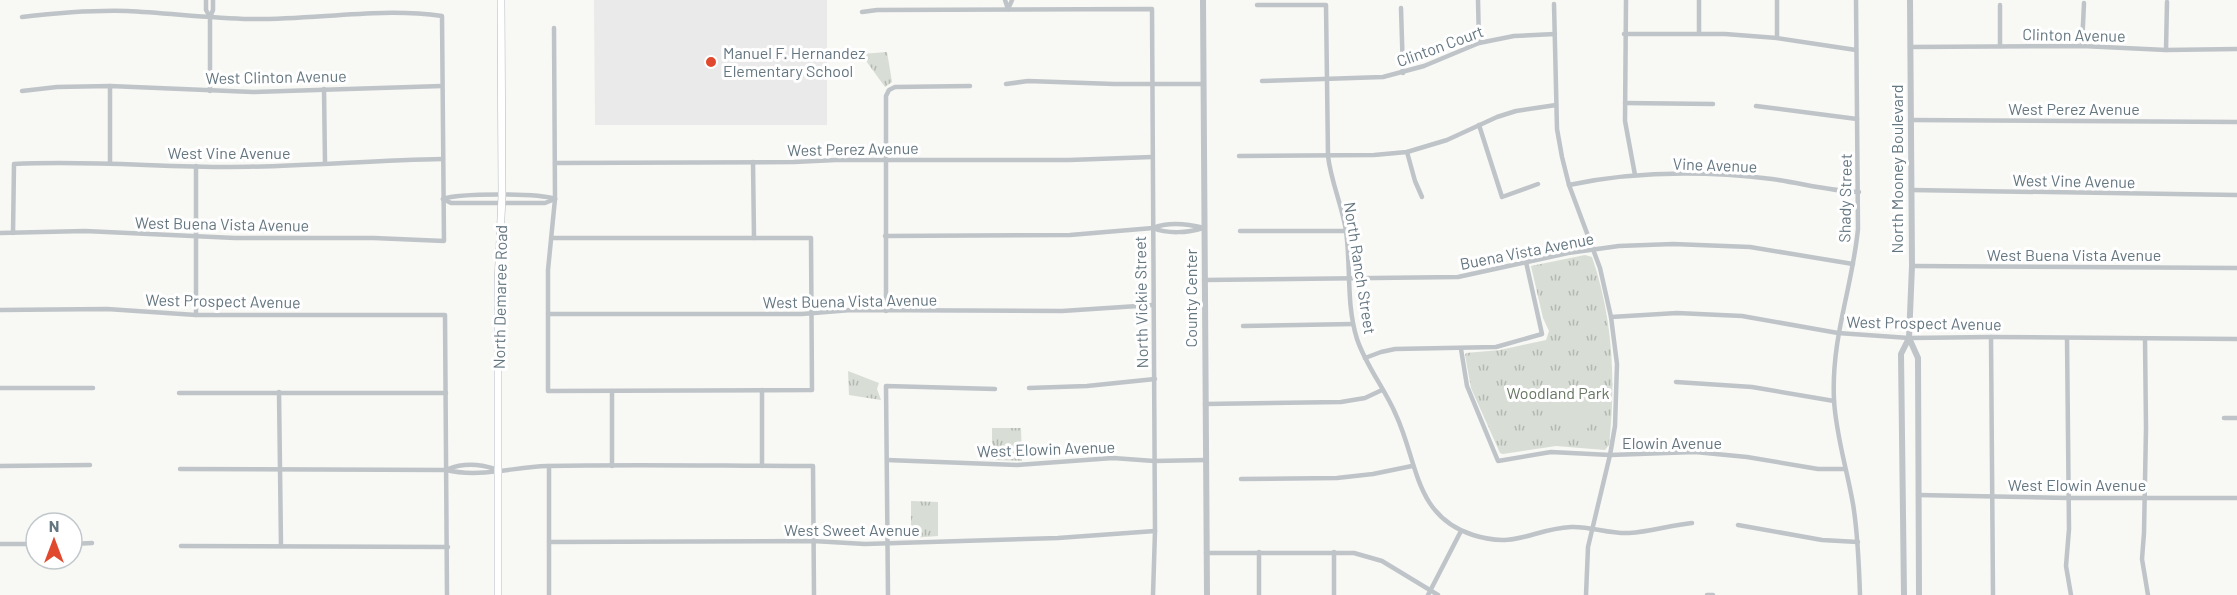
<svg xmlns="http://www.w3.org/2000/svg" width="2237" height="595" font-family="Barlow,sans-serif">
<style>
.built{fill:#e9eae9}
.grass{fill:url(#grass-tufts)}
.pitch{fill:#d8ddd5}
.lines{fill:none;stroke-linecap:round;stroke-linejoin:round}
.secondary-casing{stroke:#b2b8bc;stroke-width:8}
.minor{stroke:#bfc4c8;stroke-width:4.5}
.tertiary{stroke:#bfc4c8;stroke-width:6}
.secondary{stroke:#fff;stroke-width:7}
.poi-dot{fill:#e0492e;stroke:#fff;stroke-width:2}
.labels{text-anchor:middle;stroke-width:6;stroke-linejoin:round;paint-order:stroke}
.street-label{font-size:16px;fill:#647680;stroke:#fff}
.poi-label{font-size:16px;fill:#647680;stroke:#fff;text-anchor:start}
.park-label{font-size:16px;fill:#687862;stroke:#fff}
</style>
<defs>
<pattern id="grass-tufts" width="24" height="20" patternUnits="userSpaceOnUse" patternTransform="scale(1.5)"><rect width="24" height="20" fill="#d8ddd5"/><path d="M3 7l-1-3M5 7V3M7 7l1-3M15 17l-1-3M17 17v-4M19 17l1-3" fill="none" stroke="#b3b8b2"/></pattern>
</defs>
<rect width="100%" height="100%" fill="#f8f8f5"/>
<path class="built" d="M 594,0 L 827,0 L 827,125 L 595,125 Z"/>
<g class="grass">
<path d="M 887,52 L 892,82 L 885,87 L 861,54 Z"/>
<path d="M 1585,255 L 1592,257 C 1613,318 1616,381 1609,445 L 1605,450 L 1556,446 L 1503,454 L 1500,453 L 1471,388 L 1465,355 L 1466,353 L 1500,350 L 1546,340 L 1549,331 L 1543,318 L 1531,266 Z"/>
<path d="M 848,371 L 879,383 L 877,389 L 881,400 L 849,395 Z"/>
<path d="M 992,428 L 1021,428 L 1022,461 L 992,460 Z"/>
<path d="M 911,501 L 938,502 L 938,536 L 911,538 Z"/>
</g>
<path class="pitch" d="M 1576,398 L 1585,401 L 1591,420 L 1589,427 L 1585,430 L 1570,429 C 1556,419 1556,399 1576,398 Z"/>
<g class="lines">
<g class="secondary-casing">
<path id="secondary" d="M 498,595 L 498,284 L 502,196 L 501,0"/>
</g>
<g class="minor">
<path d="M 206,0 L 206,10 L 210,17"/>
<path d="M 1005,0 L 1008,9"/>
<path d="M 1478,0 L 1479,43"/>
<path d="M 1626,0 L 1625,121 L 1635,175"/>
<path d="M 1699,0 L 1699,33"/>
<path d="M 1777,0 L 1777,38"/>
<path d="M 1856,0 L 1858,229 C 1852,289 1831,338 1834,400 C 1836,436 1847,469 1853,504 C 1858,534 1859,564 1860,595"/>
<path d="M 1554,4 L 1557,129 L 1562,157 L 1569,185 L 1600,268 L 1611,317 L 1617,364 L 1615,426 L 1610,455 L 1588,547 L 1586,595"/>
<path d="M 1257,5 L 1326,5 L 1328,156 C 1331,182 1342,205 1346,231 C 1351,267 1346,304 1357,339 C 1366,366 1385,389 1396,415 C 1418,462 1414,516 1473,535 C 1517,549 1532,529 1571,527 C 1590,526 1609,534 1629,533 C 1650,532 1671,525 1692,523"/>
<path d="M 1401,8 L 1403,73"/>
<path d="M 1008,9 L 1012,0"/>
<path d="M 862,12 L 877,10 L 1152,9 L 1155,531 L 1153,595"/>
<path d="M 1624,34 L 1725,34 L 1777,38 L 1856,50"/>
<path d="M 2000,46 L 2000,5"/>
<path d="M 2082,46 L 2084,3"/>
<path d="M 1910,47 L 2082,46 L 2166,50 L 2237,49"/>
<path d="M 2166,50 L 2167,2"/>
<path d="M 1262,81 L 1383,77 L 1424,66 L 1479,43 L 1514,36 L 1555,34"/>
<path d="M 1006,84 L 1028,81 L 1114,84 L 1203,84"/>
<path d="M 110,86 L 110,162"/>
<path d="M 324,89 L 325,163"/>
<path d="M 22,91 L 57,87 L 110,86 L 253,92 L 442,86"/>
<path d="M 210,91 L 210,17 L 213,10 L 213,0"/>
<path d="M 1625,103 L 1713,104"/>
<path d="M 1756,106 L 1857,119"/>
<path d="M 1910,120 L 2237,122"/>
<path d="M 1479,125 L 1502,197 L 1538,184"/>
<path d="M 1407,152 L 1415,181 L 1422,197"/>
<path d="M 1239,156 L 1374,155 L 1407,152 L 1447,140 L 1497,117 L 1516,111 L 1556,105"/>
<path d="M 753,162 L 754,238"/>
<path d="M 555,163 L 794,162 L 836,160 L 1069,160 L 1152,157"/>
<path d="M 1569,185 C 1635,171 1705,171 1772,179 C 1801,183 1830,191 1859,192"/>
<path d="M 1911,190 L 2237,195"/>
<path d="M 443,199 L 451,203 L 545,203 L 555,199"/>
<path d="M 443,199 C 459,193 538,193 555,199"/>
<path d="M 1153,228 C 1167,234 1188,233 1203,228"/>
<path d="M 1240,231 L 1346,231"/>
<path d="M 0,233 L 85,231 L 235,238 L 374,238 L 444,241 L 442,16 C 378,7 315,20 250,19 C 209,18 168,13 127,11 C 91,10 56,13 22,17"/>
<path d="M 13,233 L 14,164 C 86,160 157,167 229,167 C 300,167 371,160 443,159"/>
<path d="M 885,236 L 1070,235 L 1153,228 C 1168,222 1188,224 1204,228"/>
<path d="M 551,238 L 811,238 L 812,390 L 548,391 L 548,270 L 555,199 L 554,28"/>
<path d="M 1912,266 L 2237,268"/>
<path d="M 1204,280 L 1458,277 L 1568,253 L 1619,246 L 1673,244 L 1750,247 L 1853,264"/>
<path d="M 0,310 L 107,309 L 196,315 L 445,315 L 447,595"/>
<path d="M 886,311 L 886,96 L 889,90 L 895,87 L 970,86"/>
<path d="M 548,314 L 802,314 L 851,310 L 1062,311 L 1153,305"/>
<path d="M 196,315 L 196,166"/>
<path d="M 1611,317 L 1677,313 L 1742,316 L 1838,333 L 1909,338 L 1991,337 L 2237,339"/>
<path d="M 1243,326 L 1353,324"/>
<path d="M 1991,337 L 1993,595"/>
<path d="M 2067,338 L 2069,529 L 2066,566 L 2071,595"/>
<path d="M 2145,339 L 2146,428 L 2144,533 L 2142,559 L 2148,595"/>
<path d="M 1461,349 L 1467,386 L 1498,461 L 1551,452 L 1610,455 L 1695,452 L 1747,457 L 1818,469 L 1845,469"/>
<path d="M 1365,358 L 1381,352 L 1395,349 L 1496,347 L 1542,334 L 1526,262"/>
<path d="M 1676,382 L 1752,387 L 1834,401"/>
<path d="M 0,388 L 93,388"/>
<path d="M 1029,388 L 1087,386 L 1155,379"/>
<path d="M 762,390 L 762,466"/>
<path d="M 279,392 L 281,546"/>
<path d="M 179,393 L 446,393"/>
<path d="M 1205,404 L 1341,402 L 1365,398 L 1382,390"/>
<path d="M 2224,418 L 2237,418"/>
<path d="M 887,460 L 1017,465 L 1113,458 L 1154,461 L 1206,460"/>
<path d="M 0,466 L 90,465"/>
<path d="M 612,466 L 612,391"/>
<path d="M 180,469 L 446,470 C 479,478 514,467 547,466 C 635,464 724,466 813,466 L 814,595"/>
<path d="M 448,469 C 463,463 480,464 495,469"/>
<path d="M 1241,479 L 1337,478 L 1373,474 L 1412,466"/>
<path d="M 1918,495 L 2068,498 L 2237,498"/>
<path d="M 1738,525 L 1822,540 L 1858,542"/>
<path d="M 549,542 L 813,541 L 865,544 L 1058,538 L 1155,531"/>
<path d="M 0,544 L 36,544"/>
<path d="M 72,544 L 92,543"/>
<path d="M 181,546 L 448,547"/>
<path d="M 1334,552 L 1334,595"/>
<path d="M 1206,553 L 1354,553 L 1382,561 L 1438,595"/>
<path d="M 549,595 L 549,466"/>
<path d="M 888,595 L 886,386 L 995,389"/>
<path d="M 1259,595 L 1259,552"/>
<path d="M 1428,595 L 1461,531"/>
<path d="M 1707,595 L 1713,595"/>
</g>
<g class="tertiary">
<path d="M 1203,0 L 1207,595"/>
<path d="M 1909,338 L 1918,358 L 1919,595"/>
<path d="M 1904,595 L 1901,354 L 1909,338 L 1912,266 L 1910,0"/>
</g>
<use href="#secondary" class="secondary"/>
</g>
<circle class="poi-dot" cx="711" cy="62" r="6"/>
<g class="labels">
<g class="street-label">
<text transform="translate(2074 35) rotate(1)" y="6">Clinton Avenue</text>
<text transform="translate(1440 46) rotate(-20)" y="6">Clinton Court</text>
<text transform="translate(276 77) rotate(-1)" y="6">West Clinton Avenue</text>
<text x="2074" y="115">West Perez Avenue</text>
<text transform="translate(853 149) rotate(-1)" y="6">West Perez Avenue</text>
<text x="229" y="159">West Vine Avenue</text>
<text transform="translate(1715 165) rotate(2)" y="6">Vine Avenue</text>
<text transform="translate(1897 169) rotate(-90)" y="6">North Mooney Boulevard</text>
<text transform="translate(2074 181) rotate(1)" y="6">West Vine Avenue</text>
<text transform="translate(1845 198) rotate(-89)" y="6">Shady Street</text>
<text transform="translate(222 224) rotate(1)" y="6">West Buena Vista Avenue</text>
<text transform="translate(1527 251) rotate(-11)" y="6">Buena Vista Avenue</text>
<text x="2074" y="261">West Buena Vista Avenue</text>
<text transform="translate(1360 268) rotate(81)" y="6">North Ranch Street</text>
<text transform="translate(500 297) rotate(-89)" y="6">North Demaree Road</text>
<text transform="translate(1191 298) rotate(-90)" y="6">County Center</text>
<text transform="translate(223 301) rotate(1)" y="6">West Prospect Avenue</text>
<text transform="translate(850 301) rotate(-1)" y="6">West Buena Vista Avenue</text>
<text transform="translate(1141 302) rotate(-91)" y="6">North Vickie Street</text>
<text transform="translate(1924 323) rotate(1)" y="6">West Prospect Avenue</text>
<text x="1672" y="449">Elowin Avenue</text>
<text transform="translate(1046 449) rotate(-2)" y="6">West Elowin Avenue</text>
<text x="2077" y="491">West Elowin Avenue</text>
<text x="852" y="536">West Sweet Avenue</text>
</g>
<g class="poi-label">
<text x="723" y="59">Manuel F. Hernandez<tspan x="723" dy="18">Elementary School</tspan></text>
</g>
<g class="park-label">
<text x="1558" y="399">Woodland Park</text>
</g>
</g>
<g transform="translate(54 541)"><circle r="28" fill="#ffffff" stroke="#c1c8cc" stroke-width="1.5"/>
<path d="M0-4.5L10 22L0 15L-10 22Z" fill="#e0492e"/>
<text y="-9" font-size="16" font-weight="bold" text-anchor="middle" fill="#647680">N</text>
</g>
</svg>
